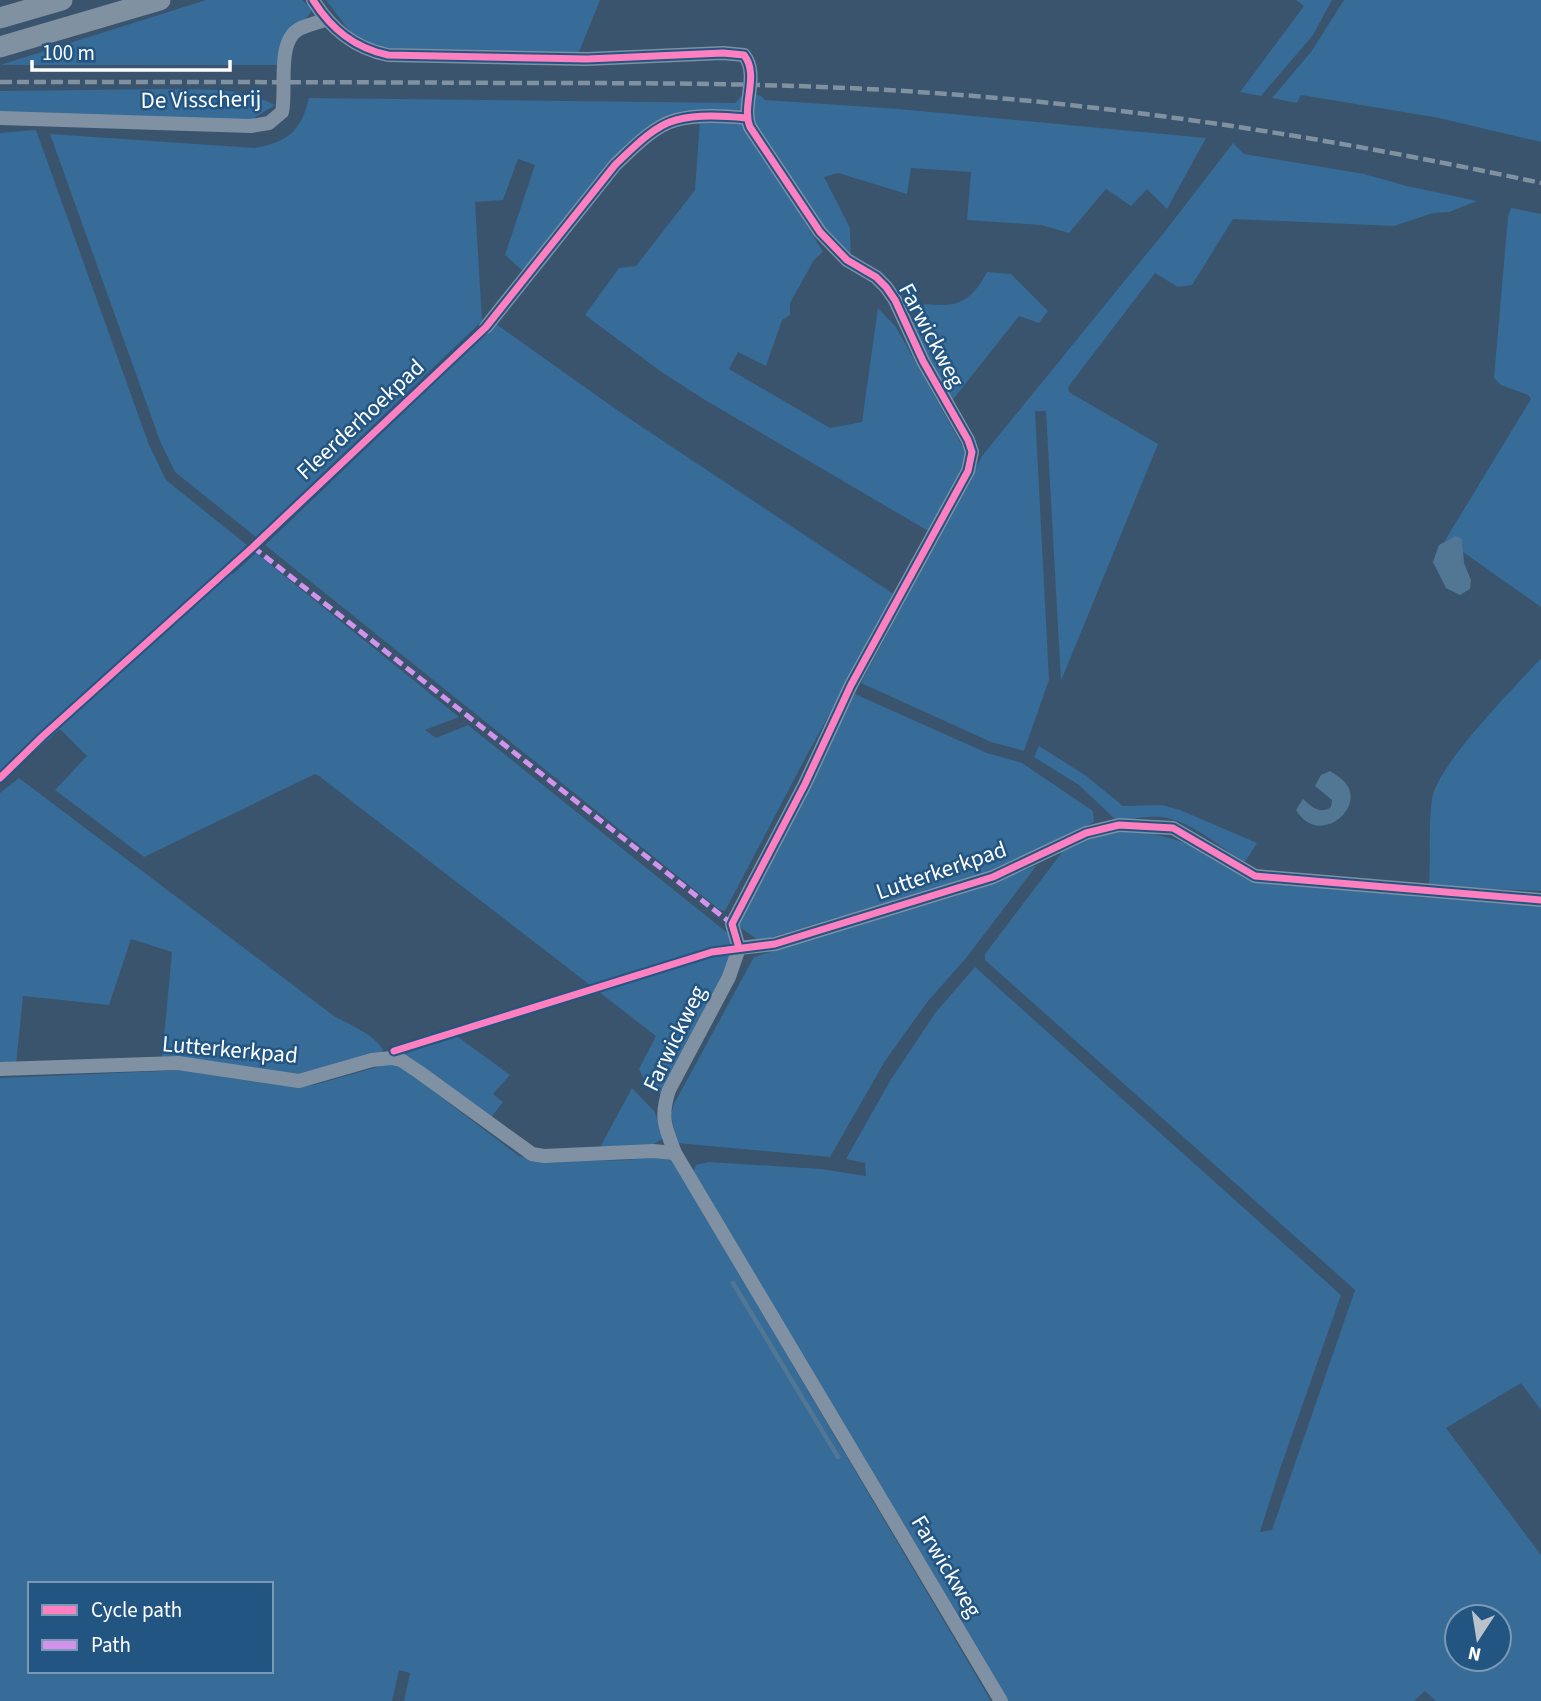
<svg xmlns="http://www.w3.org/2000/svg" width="1541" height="1701" font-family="'Source Sans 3',sans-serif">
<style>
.green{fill:#376b98;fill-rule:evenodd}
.water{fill:#527795}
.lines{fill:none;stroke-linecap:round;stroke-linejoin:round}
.stream{stroke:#527795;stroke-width:4.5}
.minor{stroke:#7f91a2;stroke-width:14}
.highway{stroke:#8091a2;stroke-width:21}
.rail{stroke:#8091a2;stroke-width:4.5;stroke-dasharray:12 5;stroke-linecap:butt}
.quiet{stroke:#d193ec;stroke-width:5;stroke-dasharray:10 5;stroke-linecap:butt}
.cycleway-casing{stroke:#235582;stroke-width:11}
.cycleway{stroke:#ff80c0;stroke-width:7}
.labels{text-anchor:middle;stroke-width:5;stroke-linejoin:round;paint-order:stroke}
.street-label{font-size:23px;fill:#fff;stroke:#235582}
</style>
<rect width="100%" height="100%" fill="#39546c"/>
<g class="green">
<path d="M 206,0 L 302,0 L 311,8 L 311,12 C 291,39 282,23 278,65 L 0,65 Z"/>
<path d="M 326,0 L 600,0 L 579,52 L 385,48 L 354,37 Z"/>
<path d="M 1296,0 L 1332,0 L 1313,35 L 1261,96 L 1240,92 L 1304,6 Z"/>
<path d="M 1344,0 L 1541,0 L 1541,142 L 1439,118 L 1301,95 L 1297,103 L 1272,98 L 1311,52 Z"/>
<path d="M 163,89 C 203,90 238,86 275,105 L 249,121 L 0,114 L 0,91 Z"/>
<path d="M 743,94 L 741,110 L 735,113 L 665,120 L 523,271 L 505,255 L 535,165 L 518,159 L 503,200 L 475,202 L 482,321 L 256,537 L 175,472 L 160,441 L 50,134 L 255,148 C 288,142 301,131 309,98 L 735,103 Z"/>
<path d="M 755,94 L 761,96 L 765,100 L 899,109 L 1206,138 L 1167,209 L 1147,189 L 1131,206 L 1106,189 L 1069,233 L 1041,225 L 967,220 L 971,172 L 911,168 L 907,194 L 838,173 L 824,177 L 850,228 L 851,267 L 754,123 Z"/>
<path d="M 700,119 L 738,120 L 751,133 L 823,252 L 814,260 L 790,303 L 790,315 L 782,320 L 766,366 L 738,352 L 729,369 L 830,428 L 862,422 L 878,308 L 896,327 L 969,458 L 930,532 L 705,400 L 660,371 L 585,315 L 619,268 L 636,266 L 695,190 Z"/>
<path d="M 36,130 L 149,445 L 166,480 L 247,545 L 221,570 L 233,574 L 256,553 L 459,717 L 425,730 L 436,738 L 468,725 L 745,947 L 663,1097 L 644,1079 L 639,1069 L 656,1036 L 319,776 L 315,774 L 144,857 L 55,790 L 87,756 L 60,729 L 21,764 L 0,779 L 0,133 Z"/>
<path d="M 1233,143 L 1244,154 L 1364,174 L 1407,186 L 1477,201 L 1449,212 L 1433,213 L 1394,226 L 1233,219 L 1192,285 L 1178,287 L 1155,273 L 1068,387 L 1069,392 L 1158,444 L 1061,681 L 1046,411 L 1035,411 L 1049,680 L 1024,751 L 991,742 L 861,683 L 982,456 L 1166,230 Z"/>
<path d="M 1511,208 L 1541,214 L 1541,607 L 1463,552 L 1463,544 L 1444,542 L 1531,399 L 1528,395 L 1501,385 L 1494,378 L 1508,217 Z"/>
<path d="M 987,272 L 1011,274 L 1048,311 L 1039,323 L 1019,316 L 951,402 L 910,328 L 925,304 C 958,308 971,302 987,272 Z"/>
<path d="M 496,324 L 627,417 L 895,595 L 807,755 L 725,911 L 720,910 L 265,545 Z"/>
<path d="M 1541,658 L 1541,891 L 1429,886 C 1431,857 1428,827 1432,799 C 1437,765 1516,686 1541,658 Z"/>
<path d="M 855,694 L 987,753 L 1022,763 L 1093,811 L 1094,822 L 995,870 L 759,941 L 736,924 Z"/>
<path d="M 1039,746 L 1085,775 L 1123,806 L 1162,805 L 1180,810 L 1257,843 L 1245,862 C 1218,847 1194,822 1162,817 C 1148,816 1131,819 1117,821 L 1079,785 L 1034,757 Z"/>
<path d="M 19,778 L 334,1016 C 350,1025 374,1034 383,1050 L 381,1054 L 299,1074 L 162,1059 L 172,952 L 131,939 L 109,1005 L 23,996 L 16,1065 L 0,1065 L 0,793 Z"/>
<path d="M 1107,831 L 1149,833 L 1173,839 L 1190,844 L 1236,870 L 1419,897 L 1541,903 L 1541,1410 L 1521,1383 L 1446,1428 L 1541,1555 L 1541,1701 L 1436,1701 L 1425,1691 L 1414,1701 L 1005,1701 L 692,1174 L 696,1165 L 709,1162 L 821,1169 L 866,1176 L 865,1163 L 846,1159 L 890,1081 L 936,1012 L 975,967 L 1341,1295 L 1279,1472 L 1260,1532 L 1272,1530 L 1355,1290 L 985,960 L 985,954 L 1063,851 ZM 1457,1617 L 1499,1617 L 1499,1659 L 1457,1659 Z"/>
<path d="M 1037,865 L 966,958 L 928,1001 L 885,1061 L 830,1157 L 677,1143 L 671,1114 L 674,1104 L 754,957 L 978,889 Z"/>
<path d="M 454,1034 L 510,1075 L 493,1094 L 503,1102 L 489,1120 L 403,1055 Z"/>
<path d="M 388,1064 L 400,1066 L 519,1156 L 548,1162 L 629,1160 L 655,1155 L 670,1157 L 991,1701 L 404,1701 L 410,1673 L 399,1670 L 392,1701 L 0,1701 L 0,1078 L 186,1070 L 299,1086 L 314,1085 ZM 30,1584 L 271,1584 L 271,1671 L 30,1671 Z"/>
<path d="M 632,1088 L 654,1111 L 664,1134 L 661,1140 L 652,1145 L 598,1151 Z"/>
</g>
<g class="water">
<path d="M 1456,536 L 1462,539 L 1464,563 L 1471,580 L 1470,589 L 1460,595 L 1446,588 L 1433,562 L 1439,545 Z"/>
<path d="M 1330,771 C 1336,775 1343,779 1347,785 C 1364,810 1318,847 1296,810 L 1303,799 C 1312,807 1320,815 1331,807 L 1332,800 L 1315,786 L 1321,775 Z"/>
</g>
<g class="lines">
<path class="stream" d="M 733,1283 L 838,1457"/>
<g class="minor">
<path d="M 313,0 C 331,29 354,48 388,55 L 587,59 L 723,53 L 744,55 C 760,75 741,105 750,127 L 820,232 L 847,260 L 876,277 L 886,287 L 895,300 L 923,361 L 968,440 L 972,452 L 968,471 L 851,685 L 805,784 L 732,924 L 739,948 L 729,977 L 669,1090 C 660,1117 665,1127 675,1153 L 1001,1701"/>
<path d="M 0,118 L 251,126 L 269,123 L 282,112 C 287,89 276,42 299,29 C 307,25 316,23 325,20"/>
<path d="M 486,327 L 615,165 C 632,149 653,126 676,120 C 698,114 725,116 747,118"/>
<path d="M 739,948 L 775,944 L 993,877 L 1086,833 L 1119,825 L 1173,828 L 1255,876 L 1541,900"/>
<path d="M 0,1069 L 178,1063 L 299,1081 L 372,1060 L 391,1058 L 401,1060 L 419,1072 L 532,1154 L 544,1156 L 653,1151 L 675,1153"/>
</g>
<g class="highway">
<path d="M 0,18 L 62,0"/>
<path d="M 0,47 L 160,0"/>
</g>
<path class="rail" d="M 0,82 C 171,82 342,82 514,83 C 654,83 794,83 934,93 C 1138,107 1341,140 1541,183"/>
<path class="quiet" d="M 253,547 L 732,924"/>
<g class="cycleway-casing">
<g id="cycleway">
<path d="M 313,0 C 331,29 354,48 388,55 L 587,59 L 723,53 L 744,55 C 760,75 741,105 750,127 L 820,232 L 847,260 L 876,277 L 886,287 L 895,300 L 923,361 L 968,440 L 972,452 L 968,471 L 851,685 L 805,784 L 732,924 L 739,948"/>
<path d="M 0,778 L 43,736 L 253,547 L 486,327 L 615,165 C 632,149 653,126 676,120 C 698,114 725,116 747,118"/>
<path d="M 394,1051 L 712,952 L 775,944 L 993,877 L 1086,833 L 1119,825 L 1173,828 L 1255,876 L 1541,900"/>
</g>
</g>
<use href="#cycleway" class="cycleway"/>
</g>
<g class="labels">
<g class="street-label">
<text transform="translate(201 99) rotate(-1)" y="8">De Visscherij</text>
<text transform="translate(932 335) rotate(62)" y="8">Farwickweg</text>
<text transform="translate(360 419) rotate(-43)" y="8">Fleerderhoekpad</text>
<text transform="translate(941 870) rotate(-19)" y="8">Lutterkerkpad</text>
<text transform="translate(674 1038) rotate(-64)" y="8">Farwickweg</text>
<text transform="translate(230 1049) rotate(5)" y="8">Lutterkerkpad</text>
<text transform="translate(947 1566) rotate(59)" y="8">Farwickweg</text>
</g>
</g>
<rect x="28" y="1582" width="245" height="91" fill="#235582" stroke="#7b99b4" stroke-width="2"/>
<rect x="42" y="1605" width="35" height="10" fill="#ff80c0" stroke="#7b99b4" stroke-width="2"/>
<text x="91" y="1617" font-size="21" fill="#ffffff">Cycle path</text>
<rect x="42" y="1640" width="35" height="10" fill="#d193ec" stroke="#7b99b4" stroke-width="2"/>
<text x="91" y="1652" font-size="21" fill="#ffffff">Path</text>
<g transform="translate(1478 1638) rotate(192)"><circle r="33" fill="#235582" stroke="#7b99b4" stroke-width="2"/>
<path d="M0-5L12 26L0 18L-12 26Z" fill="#bac3cc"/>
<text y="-10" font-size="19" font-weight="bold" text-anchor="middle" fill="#ffffff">N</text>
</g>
<path d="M32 60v10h198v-10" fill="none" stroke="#ffffff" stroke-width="3.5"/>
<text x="42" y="60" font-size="21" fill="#ffffff" stroke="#235582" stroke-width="5" paint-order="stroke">100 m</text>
</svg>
